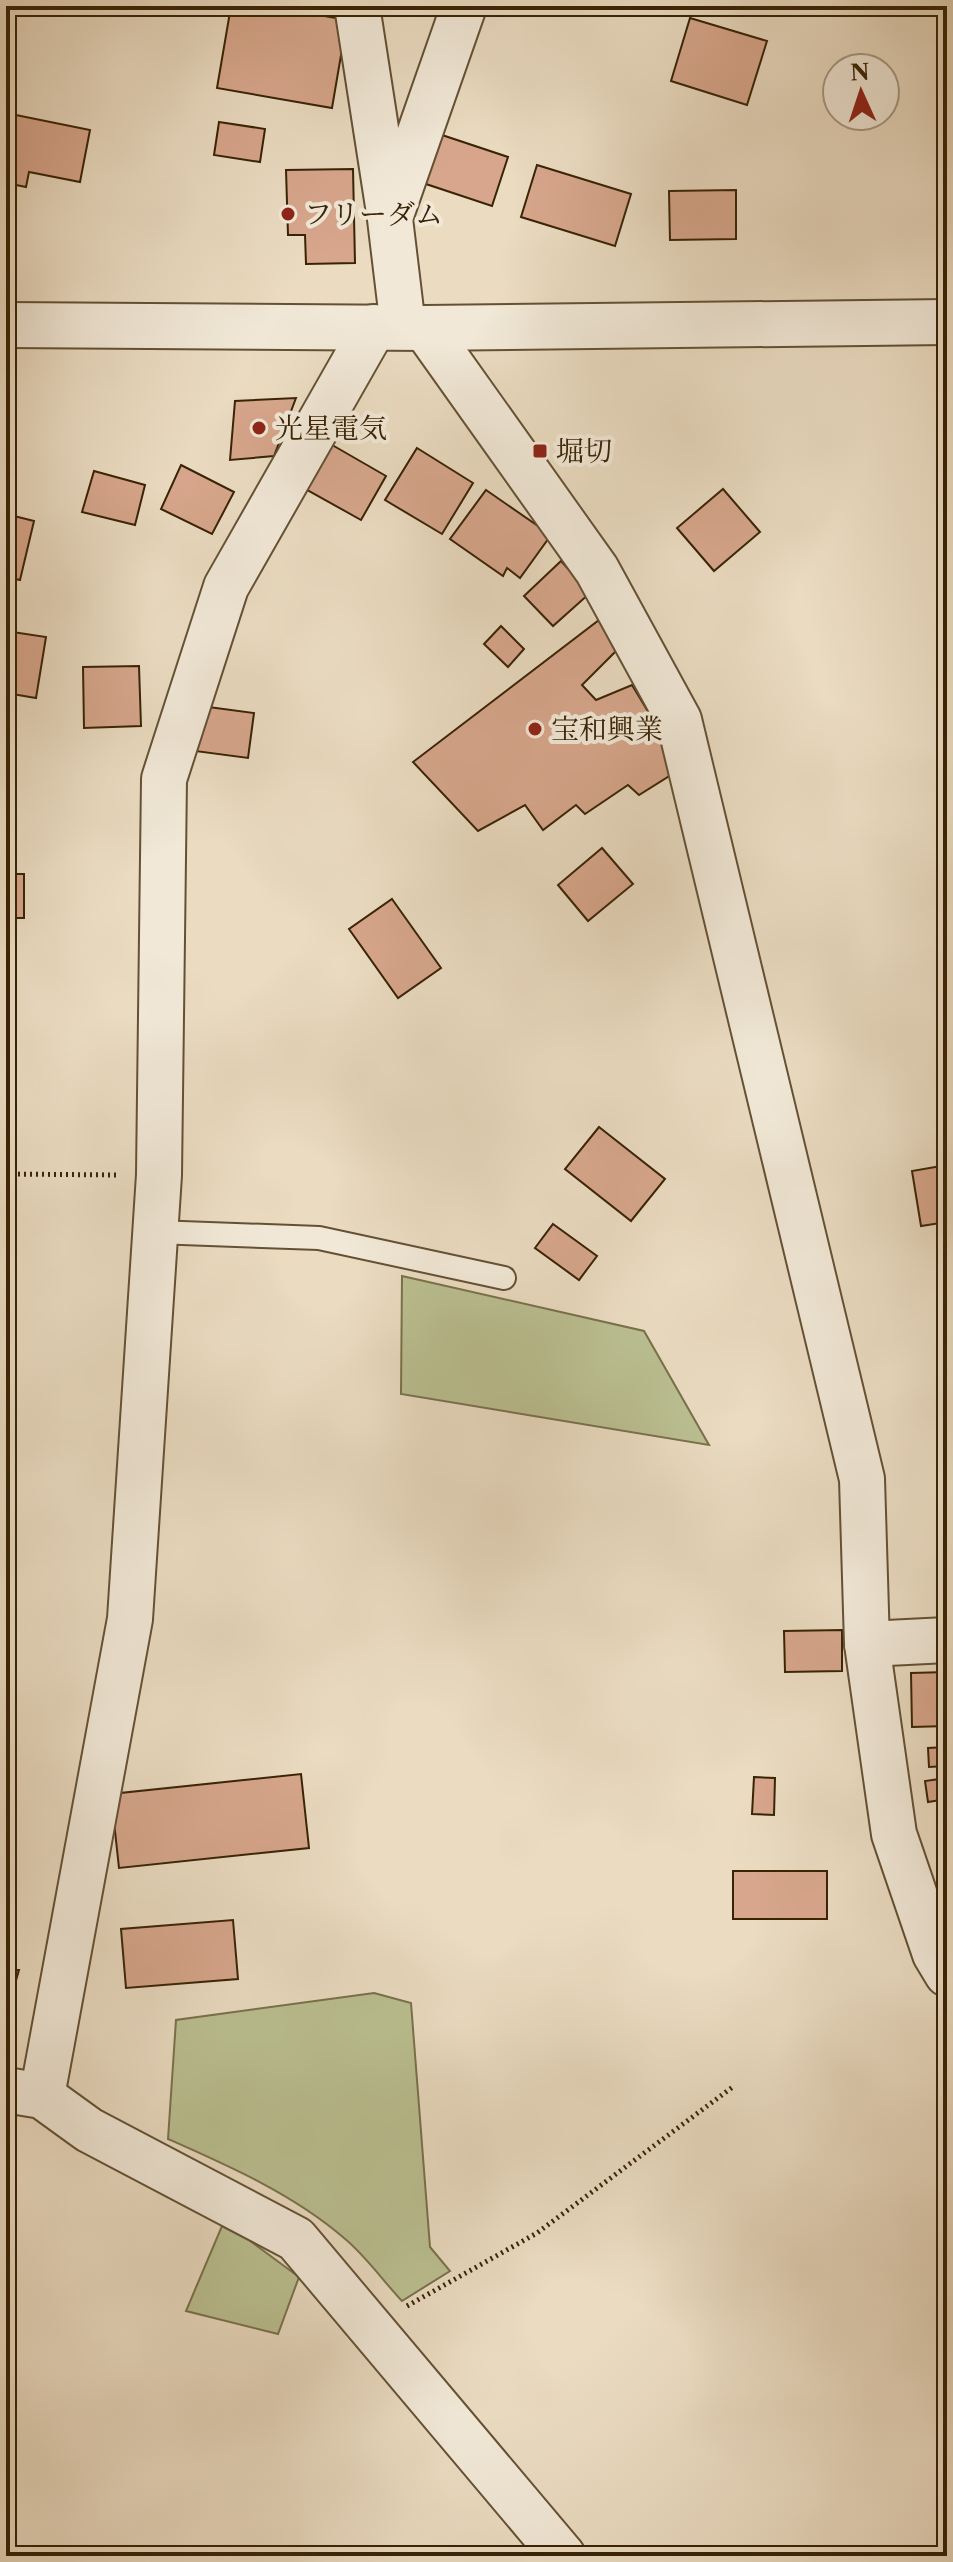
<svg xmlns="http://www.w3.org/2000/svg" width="953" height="2562" font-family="'Libre Caslon Text','Noto Serif JP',serif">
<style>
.green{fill:#babf91;stroke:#79714b;stroke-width:2}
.building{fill:#d7a68c;stroke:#382305;stroke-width:2}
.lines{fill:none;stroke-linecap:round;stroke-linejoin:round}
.service-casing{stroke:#645134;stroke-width:26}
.minor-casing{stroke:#645134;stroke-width:48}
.tertiary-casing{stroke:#645134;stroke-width:48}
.path{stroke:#382305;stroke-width:5;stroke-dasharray:2 4;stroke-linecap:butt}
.service{stroke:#f1e8d7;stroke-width:22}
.minor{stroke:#f1e8d7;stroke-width:44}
.tertiary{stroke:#f1e8d7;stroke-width:44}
.poi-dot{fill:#8f2418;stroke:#f1e8d7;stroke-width:3}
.labels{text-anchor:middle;stroke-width:8;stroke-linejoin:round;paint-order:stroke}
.poi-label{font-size:28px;fill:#382305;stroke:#f1e8d7;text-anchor:start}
</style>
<rect width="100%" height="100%" fill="#eadbc1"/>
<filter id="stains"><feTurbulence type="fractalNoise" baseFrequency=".0025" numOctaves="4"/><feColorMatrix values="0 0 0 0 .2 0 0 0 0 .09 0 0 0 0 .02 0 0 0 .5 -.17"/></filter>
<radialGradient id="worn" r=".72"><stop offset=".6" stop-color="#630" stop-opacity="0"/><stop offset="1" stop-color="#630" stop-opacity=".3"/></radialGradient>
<g class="green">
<path d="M 402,1276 L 644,1331 L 709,1445 L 401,1394 Z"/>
<path d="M 374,1993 L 411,2003 L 430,2247 L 450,2271 L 402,2301 C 383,2281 366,2256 344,2238 C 293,2194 229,2166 168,2139 L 176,2020 Z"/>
<path d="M 222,2226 L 249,2240 L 299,2277 L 278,2334 L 186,2311 Z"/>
</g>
<g class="building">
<path d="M 231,6 L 269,6 L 347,20 L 332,108 L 217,88 Z"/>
<path d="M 690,18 L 767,41 L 747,105 L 671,81 Z"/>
<path d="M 6,113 L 90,130 L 80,182 L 29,172 L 26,187 L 6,183 Z"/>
<path d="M 219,122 L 265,129 L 260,162 L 214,155 Z"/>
<path d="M 439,134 L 508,157 L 492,206 L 423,183 Z"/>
<path d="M 537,165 L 631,194 L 615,246 L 521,217 Z"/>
<path d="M 353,169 L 355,263 L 306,264 L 305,235 L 288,235 L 286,170 Z"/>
<path d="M 736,190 L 736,239 L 670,240 L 669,191 Z"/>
<path d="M 296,398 L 274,456 L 230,460 L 235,401 Z"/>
<path d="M 327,442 L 386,476 L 361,520 L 302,487 Z"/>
<path d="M 417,448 L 473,483 L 442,534 L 385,500 Z"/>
<path d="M 181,465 L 234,492 L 212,534 L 161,509 Z"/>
<path d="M 94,471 L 145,485 L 135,525 L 82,512 Z"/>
<path d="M 723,489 L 760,532 L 714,571 L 677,528 Z"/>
<path d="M 486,490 L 551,535 L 520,578 L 507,568 L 503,576 L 450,539 Z"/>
<path d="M 6,514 L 34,521 L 20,580 L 6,577 Z"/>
<path d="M 561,561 L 590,593 L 553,626 L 524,596 Z"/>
<path d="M 599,620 L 618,649 L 582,685 L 596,700 L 632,685 L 655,723 L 674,773 L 639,795 L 628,785 L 585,814 L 576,805 L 543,830 L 525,805 L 478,831 L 413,762 Z"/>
<path d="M 501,626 L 524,649 L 508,667 L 484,644 Z"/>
<path d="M 6,631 L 46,637 L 36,698 L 6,693 Z"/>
<path d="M 139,666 L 141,726 L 84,728 L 83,667 Z"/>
<path d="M 201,706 L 254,713 L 248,758 L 195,751 Z"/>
<path d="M 602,848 L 633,884 L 588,921 L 558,885 Z"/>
<rect x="6" y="874" width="18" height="44"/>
<path d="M 392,899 L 441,968 L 398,998 L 349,929 Z"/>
<path d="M 599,1127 L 665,1179 L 631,1221 L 565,1169 Z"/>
<path d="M 947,1165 L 947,1222 L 921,1226 L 912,1171 Z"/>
<path d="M 553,1224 L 597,1256 L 579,1280 L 535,1248 Z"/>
<path d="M 842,1630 L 842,1671 L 785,1672 L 784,1631 Z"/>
<path d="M 947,1672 L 947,1726 L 912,1727 L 911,1673 Z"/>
<path d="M 947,1747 L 947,1766 L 929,1767 L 928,1748 Z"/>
<path d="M 301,1774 L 309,1848 L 119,1868 L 111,1794 Z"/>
<path d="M 754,1777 L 775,1778 L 774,1815 L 752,1814 Z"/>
<path d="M 947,1778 L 947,1799 L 928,1802 L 925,1781 Z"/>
<rect x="733" y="1871" width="94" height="48"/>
<path d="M 233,1920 L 238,1979 L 126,1988 L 121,1929 Z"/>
<path d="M 6,1970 L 19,1970 L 6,2015 Z"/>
</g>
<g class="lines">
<g class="service-casing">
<path id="service" d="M 155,1232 L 319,1238 L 504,1278"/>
</g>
<g class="minor-casing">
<g id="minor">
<path d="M 357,6 L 390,219 L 403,327"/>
<path d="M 391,215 L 464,6"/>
<path d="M 425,328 L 597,570 L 679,720 L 862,1479 L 867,1644 L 894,1834 L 935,1954 L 947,1974"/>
<path d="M 867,1644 L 947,1640"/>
<path d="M 6,2090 L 42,2096 L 89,2130 L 296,2239 L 563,2556"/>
<path d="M 42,2096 L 130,1619 L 159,1175 L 164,779 L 226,587 L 374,327"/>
</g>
</g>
<g class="tertiary-casing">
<path id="tertiary" d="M 6,325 L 425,328 L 947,322"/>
</g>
<g class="path">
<path d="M 6,1174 L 118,1175"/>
<path d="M 407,2306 L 537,2233 L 734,2086"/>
</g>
<use href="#service" class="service"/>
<use href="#minor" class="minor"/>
<use href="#tertiary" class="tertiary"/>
</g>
<g class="poi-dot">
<circle cx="288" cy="214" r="8"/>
<circle cx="259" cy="428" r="8"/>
<rect x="532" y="443" width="16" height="16" rx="4"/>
<circle cx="535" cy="729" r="8"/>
</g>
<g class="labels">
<g class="poi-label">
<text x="304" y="224">フリーダム</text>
<text x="275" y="438">光星電気</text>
<text x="556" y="461">堀切</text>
<text x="551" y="739">宝和興業</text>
</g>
</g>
<rect width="953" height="2562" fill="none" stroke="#eadbc1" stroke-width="32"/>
<rect x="8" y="8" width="937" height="2546" fill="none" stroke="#382305" stroke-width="4"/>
<rect x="16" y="16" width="921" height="2530" fill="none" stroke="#382305" stroke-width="2"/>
<g transform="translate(861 92) rotate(357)"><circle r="38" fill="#f1e8d7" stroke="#a79983" stroke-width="2"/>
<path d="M0-6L14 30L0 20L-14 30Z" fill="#8f2418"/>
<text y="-12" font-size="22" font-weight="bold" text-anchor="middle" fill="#382305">N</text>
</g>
<rect width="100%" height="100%" filter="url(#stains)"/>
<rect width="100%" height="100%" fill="url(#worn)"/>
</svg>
